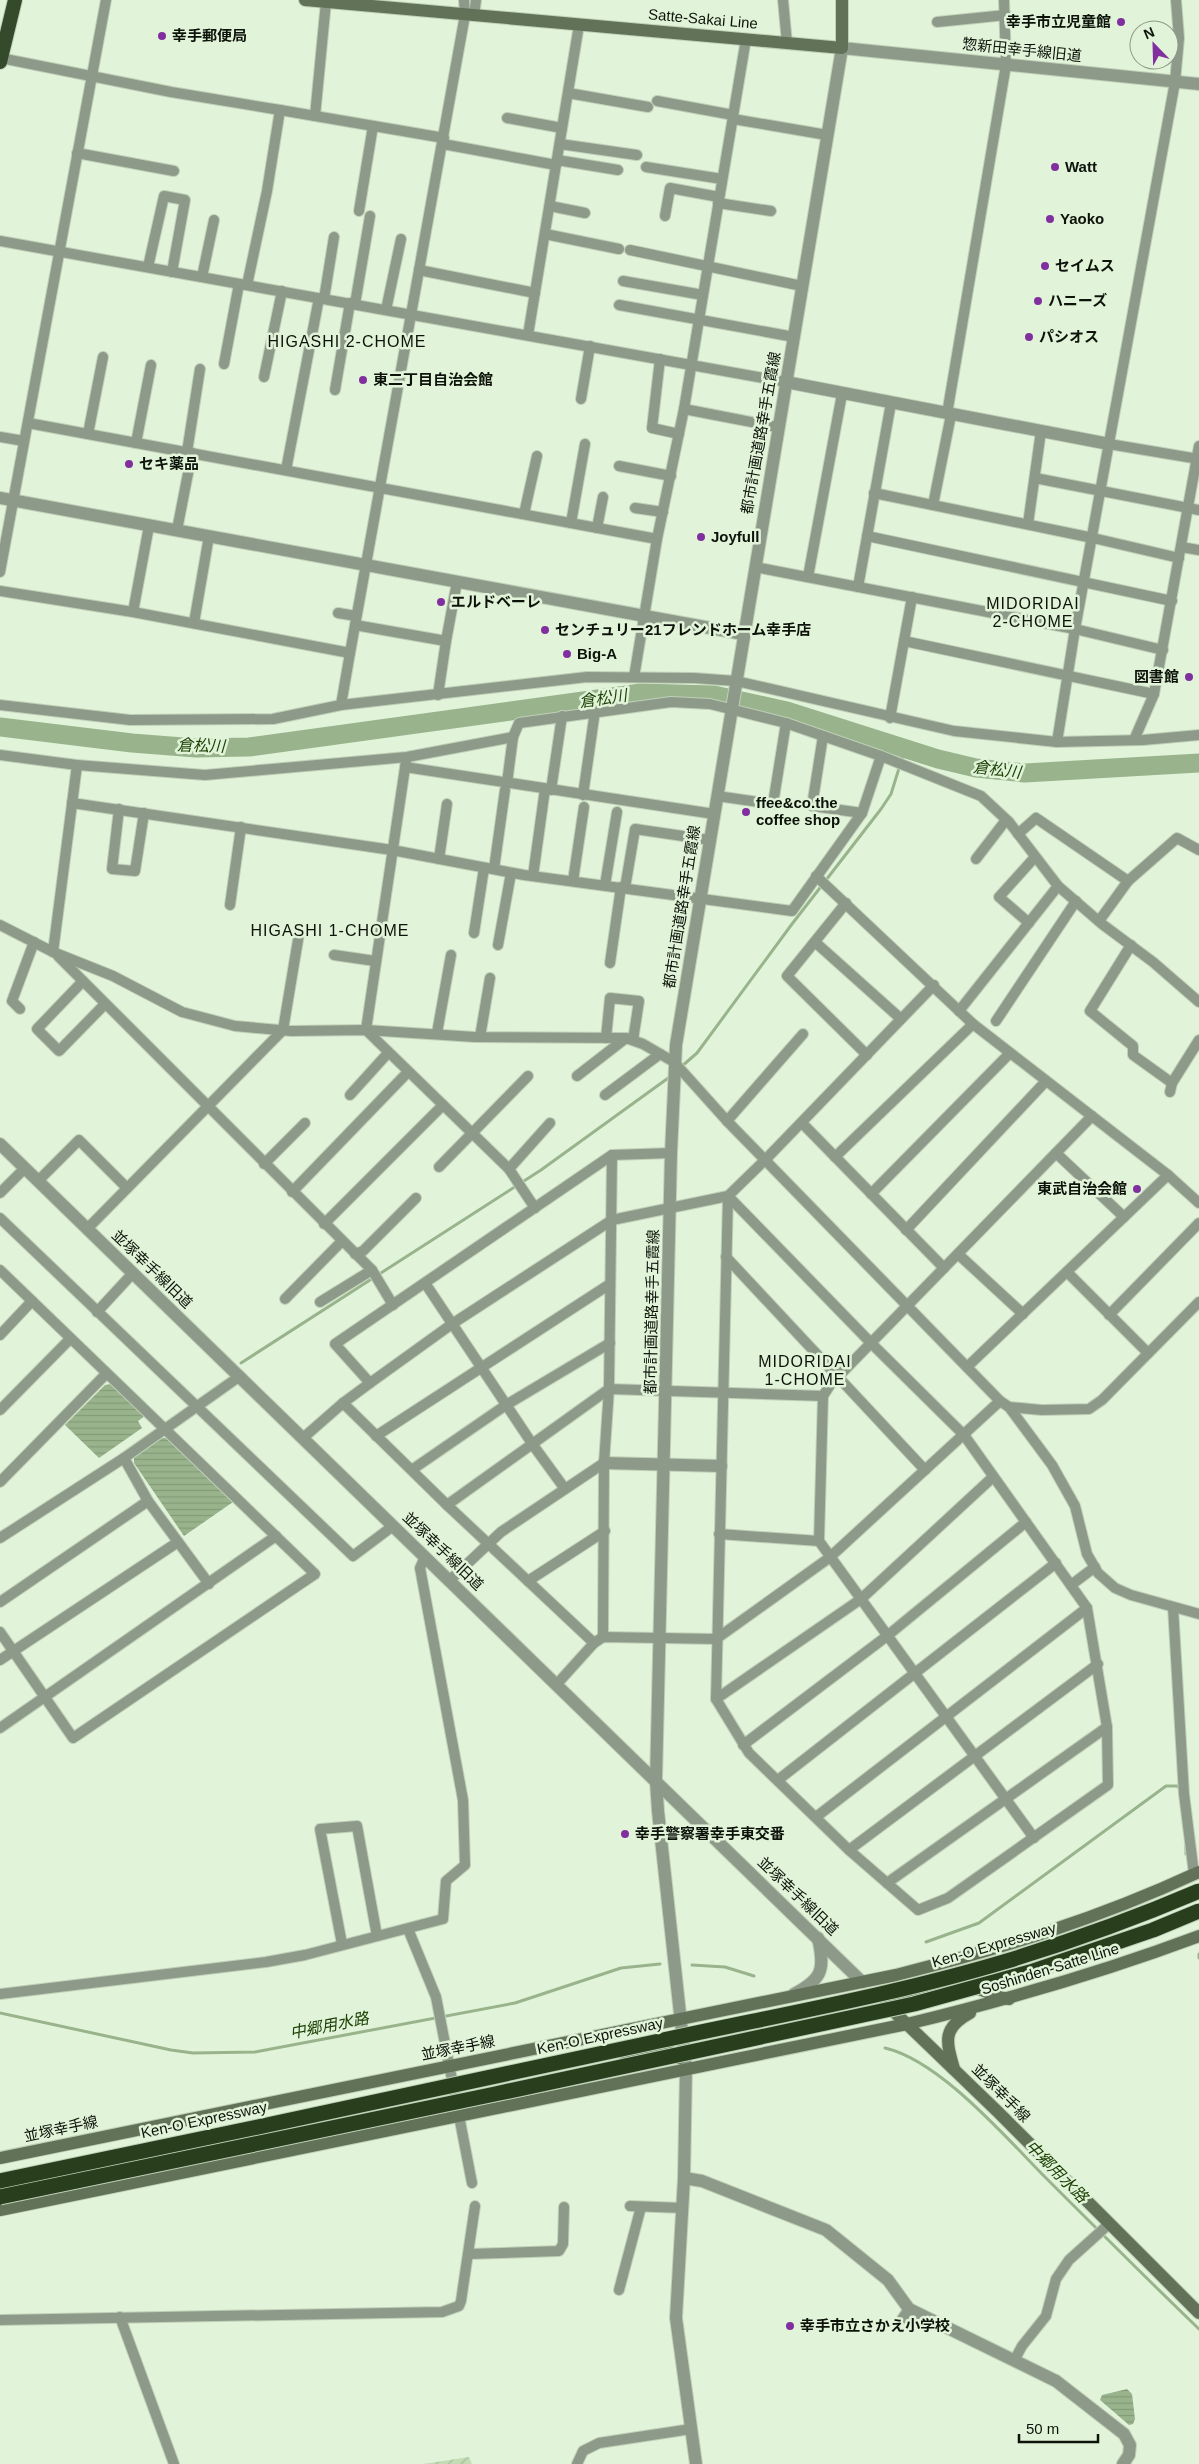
<svg xmlns="http://www.w3.org/2000/svg" width="1199" height="2464" font-family="Helvetica,'Noto Sans JP',sans-serif">
<style>
.garden{fill:url(#garden-furrows)}
.water{fill:url(#water-rules)}
.lines{fill:none;stroke-linecap:round;stroke-linejoin:round}
.stream{stroke:#99b48d;stroke-width:3}
.river{stroke:#99b48d;stroke-width:19}
.minor-casing{stroke:#bfd0b8;stroke-width:12}
.tertiary-casing{stroke:#bfd0b8;stroke-width:14}
.secondary-casing{stroke:#bfd0b8;stroke-width:14}
.trunk-casing{stroke:#bfd0b8;stroke-width:16}
.minor{stroke:#8e9a89;stroke-width:10}
.tertiary{stroke:#8e9a89;stroke-width:12}
.secondary{stroke:#617259;stroke-width:12}
.trunk{stroke:#354a2a;stroke-width:14}
.motorway-bridge-casing{stroke:#bfd0b8;stroke-width:17;stroke-linecap:butt}
.motorway-bridge{stroke:#283e1c;stroke-width:15}
.poi-dot{fill:#812f9e;stroke:#e1f4d9;stroke-width:2}
.labels{text-anchor:middle;stroke-width:5;stroke-linejoin:round;paint-order:stroke}
.street-label{font-size:15px;fill:#0d130a;stroke:#e1f4d9}
.poi-label{font-size:15px;font-weight:bold;fill:#0d130a;stroke:#e1f4d9;text-anchor:start}
.neighbourhood-label{font-size:16px;letter-spacing:1px;fill:#0d130a;stroke:#e1f4d9}
.water-label{font-size:16px;font-style:italic;fill:#1e4107;stroke:#e1f4d9}
</style>
<defs>
<pattern id="garden-furrows" width="10" height="10" patternUnits="userSpaceOnUse" patternTransform="scale(1.25)"><rect width="10" height="10" fill="#c2ddb6"/><path d="M-1 1l2-2M0 10L10 0M9 11l2-2" fill="none" stroke="#a6bd9b"/></pattern>
<pattern id="water-rules" width="6" height="5" patternUnits="userSpaceOnUse" patternTransform="scale(1.25)"><rect width="6" height="5" fill="#99b48d"/><path d="M0 2.5h6" fill="none" stroke="#839a78"/></pattern>
</defs>
<rect width="100%" height="100%" fill="#e1f4d9"/>
<path class="garden" d="M 469,2457 L 472,2464 L 423,2464 Z"/>
<g class="water">
<path d="M 112,1384 L 145,1416 L 138,1421 L 142,1428 L 99,1458 L 65,1425 L 105,1385 Z"/>
<path d="M 161,1438 L 168,1438 L 233,1502 L 184,1536 L 134,1463 L 134,1455 Z"/>
<path d="M 1127,2389 L 1132,2394 L 1135,2419 L 1133,2424 L 1129,2425 L 1100,2400 L 1102,2395 Z"/>
</g>
<g class="lines">
<g class="stream">
<path d="M 681,1067 L 697,1053 L 792,924 L 881,809 L 891,794 L 905,749"/>
<path d="M 241,1363 L 541,1170 L 671,1076"/>
<path d="M 1186,1846 L 1186,1854"/>
<path d="M 926,1942 L 979,1923 L 1166,1786 L 1178,1786 L 1178,1787"/>
<path d="M 1199,1954 L 1199,1958"/>
<path d="M 692,1965 L 725,1967 L 754,1976"/>
<path d="M 0,2013 L 171,2050 L 193,2053 L 255,2052 L 515,2003 L 621,1968 L 660,1964"/>
<path d="M 885,2048 C 941,2061 1007,2139 1048,2180 C 1098,2230 1148,2280 1199,2329"/>
</g>
<path class="river" d="M 0,727 L 132,743 L 196,748 L 249,747 L 641,693 L 714,695 L 787,711 L 938,759 L 976,768 L 1025,773 L 1199,763"/>
<g class="minor-casing">
<g id="minor">
<path d="M 783,0 L 787,43"/>
<path d="M 474,16 L 476,0"/>
<path d="M 937,22 L 1006,15"/>
<path d="M 0,58 L 171,92 L 280,110 L 267,191 L 247,285"/>
<path d="M 568,93 L 648,107"/>
<path d="M 657,101 L 733,115"/>
<path d="M 280,110 L 444,138"/>
<path d="M 315,116 L 326,2"/>
<path d="M 507,118 L 562,128"/>
<path d="M 733,119 L 827,135"/>
<path d="M 443,144 L 556,165"/>
<path d="M 560,144 L 637,155"/>
<path d="M 77,153 L 174,171"/>
<path d="M 557,160 L 618,170"/>
<path d="M 646,167 L 722,179"/>
<path d="M 718,203 L 771,211"/>
<path d="M 550,206 L 585,213"/>
<path d="M 359,211 L 373,126"/>
<path d="M 665,216 L 670,188 L 719,197"/>
<path d="M 545,234 L 619,249"/>
<path d="M 0,241 L 786,382"/>
<path d="M 630,250 L 802,286"/>
<path d="M 148,267 L 164,196 L 185,200 L 172,272"/>
<path d="M 419,270 L 535,293"/>
<path d="M 202,277 L 214,220"/>
<path d="M 623,281 L 703,295"/>
<path d="M 324,299 L 334,237"/>
<path d="M 355,304 L 370,216"/>
<path d="M 619,305 L 794,337"/>
<path d="M 386,310 L 401,239"/>
<path d="M 528,335 L 579,25"/>
<path d="M 660,359 L 652,428 L 679,434"/>
<path d="M 224,364 L 239,284"/>
<path d="M 264,377 L 282,291"/>
<path d="M 335,390 L 350,303"/>
<path d="M 581,399 L 590,346"/>
<path d="M 684,409 L 777,427"/>
<path d="M 947,414 L 1006,65 L 1004,0"/>
<path d="M 28,423 L 657,539"/>
<path d="M 88,434 L 103,357"/>
<path d="M 0,437 L 24,441"/>
<path d="M 136,443 L 151,365"/>
<path d="M 1109,444 L 1199,459"/>
<path d="M 187,452 L 200,369"/>
<path d="M 619,466 L 671,476"/>
<path d="M 286,470 L 319,298"/>
<path d="M 1035,478 L 1199,510"/>
<path d="M 874,493 L 1093,538 L 1179,558"/>
<path d="M 933,505 L 951,415"/>
<path d="M 635,508 L 663,512"/>
<path d="M 524,514 L 537,456"/>
<path d="M 571,523 L 585,444"/>
<path d="M 1028,524 L 1041,431"/>
<path d="M 597,528 L 603,497"/>
<path d="M 177,530 L 192,453"/>
<path d="M 867,536 L 1172,601"/>
<path d="M 1181,547 L 1199,550"/>
<path d="M 755,567 L 1075,629 L 1163,650"/>
<path d="M 0,572 L 106,0"/>
<path d="M 808,577 L 842,394"/>
<path d="M 858,587 L 891,403"/>
<path d="M 0,591 L 133,612 L 350,653 L 465,15 L 464,0"/>
<path d="M 133,612 L 149,526"/>
<path d="M 338,613 L 356,616"/>
<path d="M 194,623 L 209,536"/>
<path d="M 355,625 L 446,641 L 438,695"/>
<path d="M 446,641 L 457,582"/>
<path d="M 904,641 L 1154,694"/>
<path d="M 634,677 L 657,539 L 684,409 L 746,39"/>
<path d="M 0,705 L 130,720 L 273,719 L 341,705 L 587,677 L 694,678 L 736,681 L 954,731 L 1057,742 L 1143,740 L 1199,735"/>
<path d="M 341,705 L 350,653"/>
<path d="M 890,718 L 912,597"/>
<path d="M 823,736 L 812,806 L 862,813"/>
<path d="M 1134,740 L 1154,694 L 1199,446"/>
<path d="M 1057,742 L 1075,629 L 1175,82 L 1179,38 L 1176,0"/>
<path d="M 0,755 L 77,765 L 205,775 L 407,757 L 513,737"/>
<path d="M 405,767 L 714,814"/>
<path d="M 507,783 L 513,737 L 519,723 L 671,702 L 710,704 L 786,723 L 881,756 L 981,796 L 1009,822 L 1058,886 L 1102,924 L 1153,962 L 1199,1002"/>
<path d="M 551,790 L 562,716"/>
<path d="M 583,795 L 595,711"/>
<path d="M 717,796 L 773,804 L 786,723"/>
<path d="M 72,803 L 392,850 L 524,875 L 792,911 L 862,813 L 881,756"/>
<path d="M 119,809 L 112,869 L 135,871 L 144,813"/>
<path d="M 1018,834 L 1036,818 L 1128,881 L 1177,838 L 1199,850"/>
<path d="M 439,859 L 447,804"/>
<path d="M 976,859 L 1006,820"/>
<path d="M 494,869 L 505,790"/>
<path d="M 533,876 L 545,789"/>
<path d="M 816,876 L 973,1024 L 1168,1175 L 1199,1203"/>
<path d="M 573,881 L 584,807"/>
<path d="M 605,885 L 617,812"/>
<path d="M 625,888 L 635,829 L 710,840"/>
<path d="M 846,903 L 787,976 L 867,1055"/>
<path d="M 230,905 L 241,827"/>
<path d="M 1099,921 L 1128,881"/>
<path d="M 1029,923 L 999,897 L 1035,857"/>
<path d="M 0,925 L 53,952 L 113,976 L 182,1012 L 235,1026 L 291,1031 L 366,1030 L 475,1037 L 626,1038 L 643,1044 L 674,1062 L 727,1121 L 1000,1401 L 1009,1407 L 1052,1465 L 1075,1506 L 1087,1554 L 1098,1573 L 1115,1588 L 1131,1595 L 1199,1614"/>
<path d="M 474,933 L 484,868"/>
<path d="M 815,942 L 901,1019"/>
<path d="M 498,945 L 511,873"/>
<path d="M 1131,945 L 1090,1011 L 1133,1046 L 1133,1055 L 1172,1083"/>
<path d="M 53,952 L 77,765"/>
<path d="M 334,955 L 375,961"/>
<path d="M 58,956 L 372,1270 L 393,1305"/>
<path d="M 610,963 L 621,887"/>
<path d="M 83,981 L 37,1029 L 59,1051 L 105,1004"/>
<path d="M 20,1009 L 12,1001 L 34,942"/>
<path d="M 959,1011 L 1058,886"/>
<path d="M 996,1021 L 1076,901"/>
<path d="M 366,1030 L 406,761"/>
<path d="M 366,1030 L 509,1169 L 535,1208"/>
<path d="M 437,1033 L 451,955"/>
<path d="M 480,1037 L 490,978"/>
<path d="M 606,1038 L 610,998 L 639,1001 L 633,1040"/>
<path d="M 577,1076 L 626,1038"/>
<path d="M 1170,1092 L 1172,1083 L 1199,1040"/>
<path d="M 350,1095 L 388,1053"/>
<path d="M 605,1095 L 660,1054"/>
<path d="M 727,1121 L 803,1034"/>
<path d="M 802,1123 L 944,1268"/>
<path d="M 1056,1153 L 1124,1217"/>
<path d="M 835,1157 L 973,1024"/>
<path d="M 264,1164 L 305,1123"/>
<path d="M 439,1167 L 528,1076"/>
<path d="M 509,1169 L 550,1123"/>
<path d="M 38,1181 L 79,1140 L 127,1188"/>
<path d="M 292,1192 L 408,1072"/>
<path d="M 0,1193 L 25,1168"/>
<path d="M 871,1194 L 1010,1053"/>
<path d="M 728,1196 L 871,1343 L 964,1435 L 1087,1608 L 1107,1727 L 1108,1785 L 948,1898 L 918,1910 L 849,1850 L 749,1753 L 716,1699 Z"/>
<path d="M 0,1218 L 353,1556 L 393,1526"/>
<path d="M 324,1224 L 443,1105"/>
<path d="M 87,1229 L 283,1030 L 299,934"/>
<path d="M 906,1230 L 1046,1081"/>
<path d="M 355,1254 L 363,1251 L 416,1198"/>
<path d="M 958,1254 L 1023,1314"/>
<path d="M 726,1257 L 925,1470"/>
<path d="M 0,1270 L 315,1574 L 73,1738 L 0,1632"/>
<path d="M 1067,1272 L 1148,1353"/>
<path d="M 425,1283 L 533,1445 L 565,1489"/>
<path d="M 285,1299 L 342,1241"/>
<path d="M 320,1302 L 372,1270"/>
<path d="M 97,1312 L 133,1273"/>
<path d="M 1109,1315 L 1199,1223"/>
<path d="M 0,1335 L 32,1301"/>
<path d="M 967,1367 L 1168,1175"/>
<path d="M 370,1383 L 452,1324 L 612,1220 L 728,1196 L 766,1159 L 934,985"/>
<path d="M 1009,1407 L 1042,1410 L 1089,1409 L 1102,1400 L 1199,1302"/>
<path d="M 0,1410 L 70,1339"/>
<path d="M 376,1436 L 610,1284"/>
<path d="M 303,1438 L 343,1403"/>
<path d="M 124,1458 L 148,1501 L 209,1584"/>
<path d="M 413,1469 L 506,1405 L 610,1343"/>
<path d="M 0,1482 L 106,1374"/>
<path d="M 447,1505 L 609,1389 L 823,1396"/>
<path d="M 719,1534 L 819,1541"/>
<path d="M 0,1538 L 124,1458 L 240,1376"/>
<path d="M 450,1580 L 501,1532 L 604,1463"/>
<path d="M 528,1581 L 605,1531"/>
<path d="M 1071,1585 L 1095,1567"/>
<path d="M 0,1602 L 148,1501"/>
<path d="M 1173,1607 L 1184,1794 L 1194,1874"/>
<path d="M 603,1637 L 604,1463 L 609,1389 L 612,1155"/>
<path d="M 594,1643 L 447,1505 L 343,1403 L 370,1383 L 335,1344 L 612,1155 L 671,1153"/>
<path d="M 0,1660 L 178,1542"/>
<path d="M 557,1684 L 594,1643 L 603,1637 L 716,1639 L 829,1558 L 1000,1401"/>
<path d="M 716,1699 L 861,1599 L 993,1477"/>
<path d="M 0,1728 L 276,1536"/>
<path d="M 743,1745 L 887,1636 L 1026,1522"/>
<path d="M 778,1780 L 1056,1563"/>
<path d="M 816,1817 L 1087,1608"/>
<path d="M 1034,1838 L 819,1541 L 823,1396 L 830,1385 L 1092,1116"/>
<path d="M 849,1850 L 1098,1664"/>
<path d="M 887,1883 L 1107,1727"/>
<path d="M 408,1929 L 436,1997 L 472,2183"/>
<path d="M 342,1944 L 320,1829 L 357,1826 L 377,1936"/>
<path d="M 0,1994 L 266,1962 L 305,1955 L 443,1919 L 446,1881 L 465,1865 L 463,1800 L 420,1568 L 425,1557"/>
<path d="M 630,2206 L 683,2208"/>
<path d="M 469,2254 L 559,2251 L 563,2244 L 564,2207"/>
<path d="M 619,2290 L 641,2207"/>
<path d="M 120,2317 L 174,2464"/>
<path d="M 902,2319 L 909,2309"/>
<path d="M 0,2320 L 442,2312 L 459,2306 L 461,2301 L 475,2206"/>
<path d="M 1015,2359 L 1022,2346 L 1046,2316 L 1056,2279 L 1069,2260 L 1109,2224"/>
<path d="M 577,2464 L 583,2451 L 599,2443 L 691,2429"/>
</g>
</g>
<g class="tertiary-casing">
<g id="tertiary">
<path d="M 786,382 L 1109,444"/>
<path d="M 0,498 L 743,634"/>
<path d="M 0,1144 L 862,1982"/>
<path d="M 604,1463 L 721,1466"/>
<path d="M 794,1994 C 823,1979 825,1969 818,1938"/>
<path d="M 684,2178 L 702,2181 L 826,2230 L 888,2280 L 909,2309 L 1056,2381 L 1124,2434 L 1130,2445 L 1129,2455 L 1123,2464"/>
<path d="M 696,2464 L 676,2318 L 684,2178 L 686,2069 L 658,1811 L 656,1781 L 671,1153 L 676,1045 L 842,48 L 1199,84"/>
</g>
</g>
<g class="secondary-casing">
<g id="secondary">
<path d="M 305,0 L 842,48 L 842,0"/>
<path d="M 880,1992 C 909,2007 929,1985 958,1984 C 976,1984 991,1997 1009,1999"/>
<path d="M 886,2004 L 998,2112 L 1199,2313"/>
<path d="M 625,2055 L 666,2049 L 679,2058"/>
<path d="M 954,2069 C 946,2041 942,2028 970,2013"/>
<path d="M 0,2158 L 896,1975 C 1003,1948 1098,1919 1199,1872"/>
<path d="M 0,2210 L 907,2024 C 1006,2000 1103,1972 1199,1936"/>
</g>
</g>
<g class="trunk-casing">
<path id="trunk" d="M 0,62 L 15,0"/>
</g>
<use href="#minor" class="minor"/>
<use href="#tertiary" class="tertiary"/>
<use href="#secondary" class="secondary"/>
<use href="#trunk" class="trunk"/>
<g class="motorway-bridge-casing">
<g id="motorway-bridge">
<path d="M 0,2181 C 217,2136 433,2090 650,2043 C 768,2017 890,1996 1007,1961 C 1072,1941 1136,1918 1199,1891"/>
<path d="M 0,2197 L 495,2094 L 914,2004 L 1030,1972 L 1153,1930 L 1199,1911"/>
</g>
</g>
<use href="#motorway-bridge" class="motorway-bridge"/>
</g>
<g class="poi-dot">
<circle cx="1121" cy="22" r="5"/>
<circle cx="162" cy="36" r="5"/>
<circle cx="1055" cy="167" r="5"/>
<circle cx="1050" cy="219" r="5"/>
<circle cx="1045" cy="266" r="5"/>
<circle cx="1038" cy="301" r="5"/>
<circle cx="1029" cy="337" r="5"/>
<circle cx="363" cy="380" r="5"/>
<circle cx="129" cy="464" r="5"/>
<circle cx="701" cy="537" r="5"/>
<circle cx="441" cy="602" r="5"/>
<circle cx="545" cy="630" r="5"/>
<circle cx="567" cy="654" r="5"/>
<circle cx="1189" cy="677" r="5"/>
<circle cx="746" cy="812" r="5"/>
<circle cx="1137" cy="1189" r="5"/>
<circle cx="625" cy="1834" r="5"/>
<circle cx="790" cy="2326" r="5"/>
</g>
<g class="labels">
<g class="street-label">
<text transform="translate(703 19) rotate(5)" y="5">Satte-Sakai Line</text>
<text transform="translate(1022 50) rotate(6)" y="5">惣新田幸手線旧道</text>
<text transform="translate(761 433) rotate(-80)" y="5">都市計画道路幸手五霞線</text>
<text transform="translate(682 907) rotate(-81)" y="5">都市計画道路幸手五霞線</text>
<text transform="translate(152 1269) rotate(44)" y="5">並塚幸手線旧道</text>
<text transform="translate(652 1312) rotate(-89)" y="5">都市計画道路幸手五霞線</text>
<text transform="translate(443 1551) rotate(44)" y="5">並塚幸手線旧道</text>
<text transform="translate(798 1896) rotate(44)" y="5">並塚幸手線旧道</text>
<text transform="translate(994 1945) rotate(-16)" y="5">Ken-O Expressway</text>
<text transform="translate(1050 1969) rotate(-17)" y="5">Soshinden-Satte Line</text>
<text transform="translate(600 2036) rotate(-12)" y="5">Ken-O Expressway</text>
<text transform="translate(458 2048) rotate(-11)" y="5">並塚幸手線</text>
<text transform="translate(1001 2093) rotate(45)" y="5">並塚幸手線</text>
<text transform="translate(204 2120) rotate(-12)" y="5">Ken-O Expressway</text>
<text transform="translate(61 2129) rotate(-12)" y="5">並塚幸手線</text>
</g>
<g class="poi-label">
<text x="1111" y="27" text-anchor="end">幸手市立児童館</text>
<text x="172" y="41">幸手郵便局</text>
<text x="1065" y="172">Watt</text>
<text x="1060" y="224">Yaoko</text>
<text x="1055" y="271">セイムス</text>
<text x="1048" y="306">ハニーズ</text>
<text x="1039" y="342">パシオス</text>
<text x="373" y="385">東二丁目自治会館</text>
<text x="139" y="469">セキ薬品</text>
<text x="711" y="542">Joyfull</text>
<text x="451" y="607">エルドベーレ</text>
<text x="555" y="635">センチュリー21フレンドホーム幸手店</text>
<text x="577" y="659">Big-A</text>
<text x="1179" y="682" text-anchor="end">図書館</text>
<text x="756" y="808">ffee&amp;co.the<tspan x="756" dy="17">coffee shop</tspan></text>
<text x="1127" y="1194" text-anchor="end">東武自治会館</text>
<text x="635" y="1839">幸手警察署幸手東交番</text>
<text x="800" y="2331">幸手市立さかえ小学校</text>
</g>
<g class="neighbourhood-label">
<text x="347" y="347">HIGASHI 2-CHOME</text>
<text x="1033" y="609">MIDORIDAI<tspan x="1033" dy="18">2-CHOME</tspan></text>
<text x="330" y="936">HIGASHI 1-CHOME</text>
<text x="805" y="1367">MIDORIDAI<tspan x="805" dy="18">1-CHOME</tspan></text>
</g>
<g class="water-label">
<text transform="translate(603 698) rotate(-8)" y="6">倉松川</text>
<text transform="translate(201 745) rotate(2)" y="6">倉松川</text>
<text transform="translate(997 769) rotate(7)" y="6">倉松川</text>
<text transform="translate(329 2025) rotate(-11)" y="6">中郷用水路</text>
<text transform="translate(1057 2171) rotate(45)" y="6">中郷用水路</text>
</g>
</g>
<g transform="translate(1154 45) rotate(337)"><circle r="24" fill="#e1f4d9" stroke="#8c9a86"/>
<path d="M0-4L9 19L0 12L-9 19Z" fill="#812f9e"/>
<text y="-8" font-size="14" font-weight="bold" text-anchor="middle" fill="#0d130a">N</text>
</g>
<path d="M1019 2434v8h79v-8" fill="none" stroke="#0d130a" stroke-width="2.5"/>
<text x="1026" y="2434" font-size="15" fill="#0d130a" stroke="#e1f4d9" stroke-width="4" paint-order="stroke">50 m</text>
</svg>
